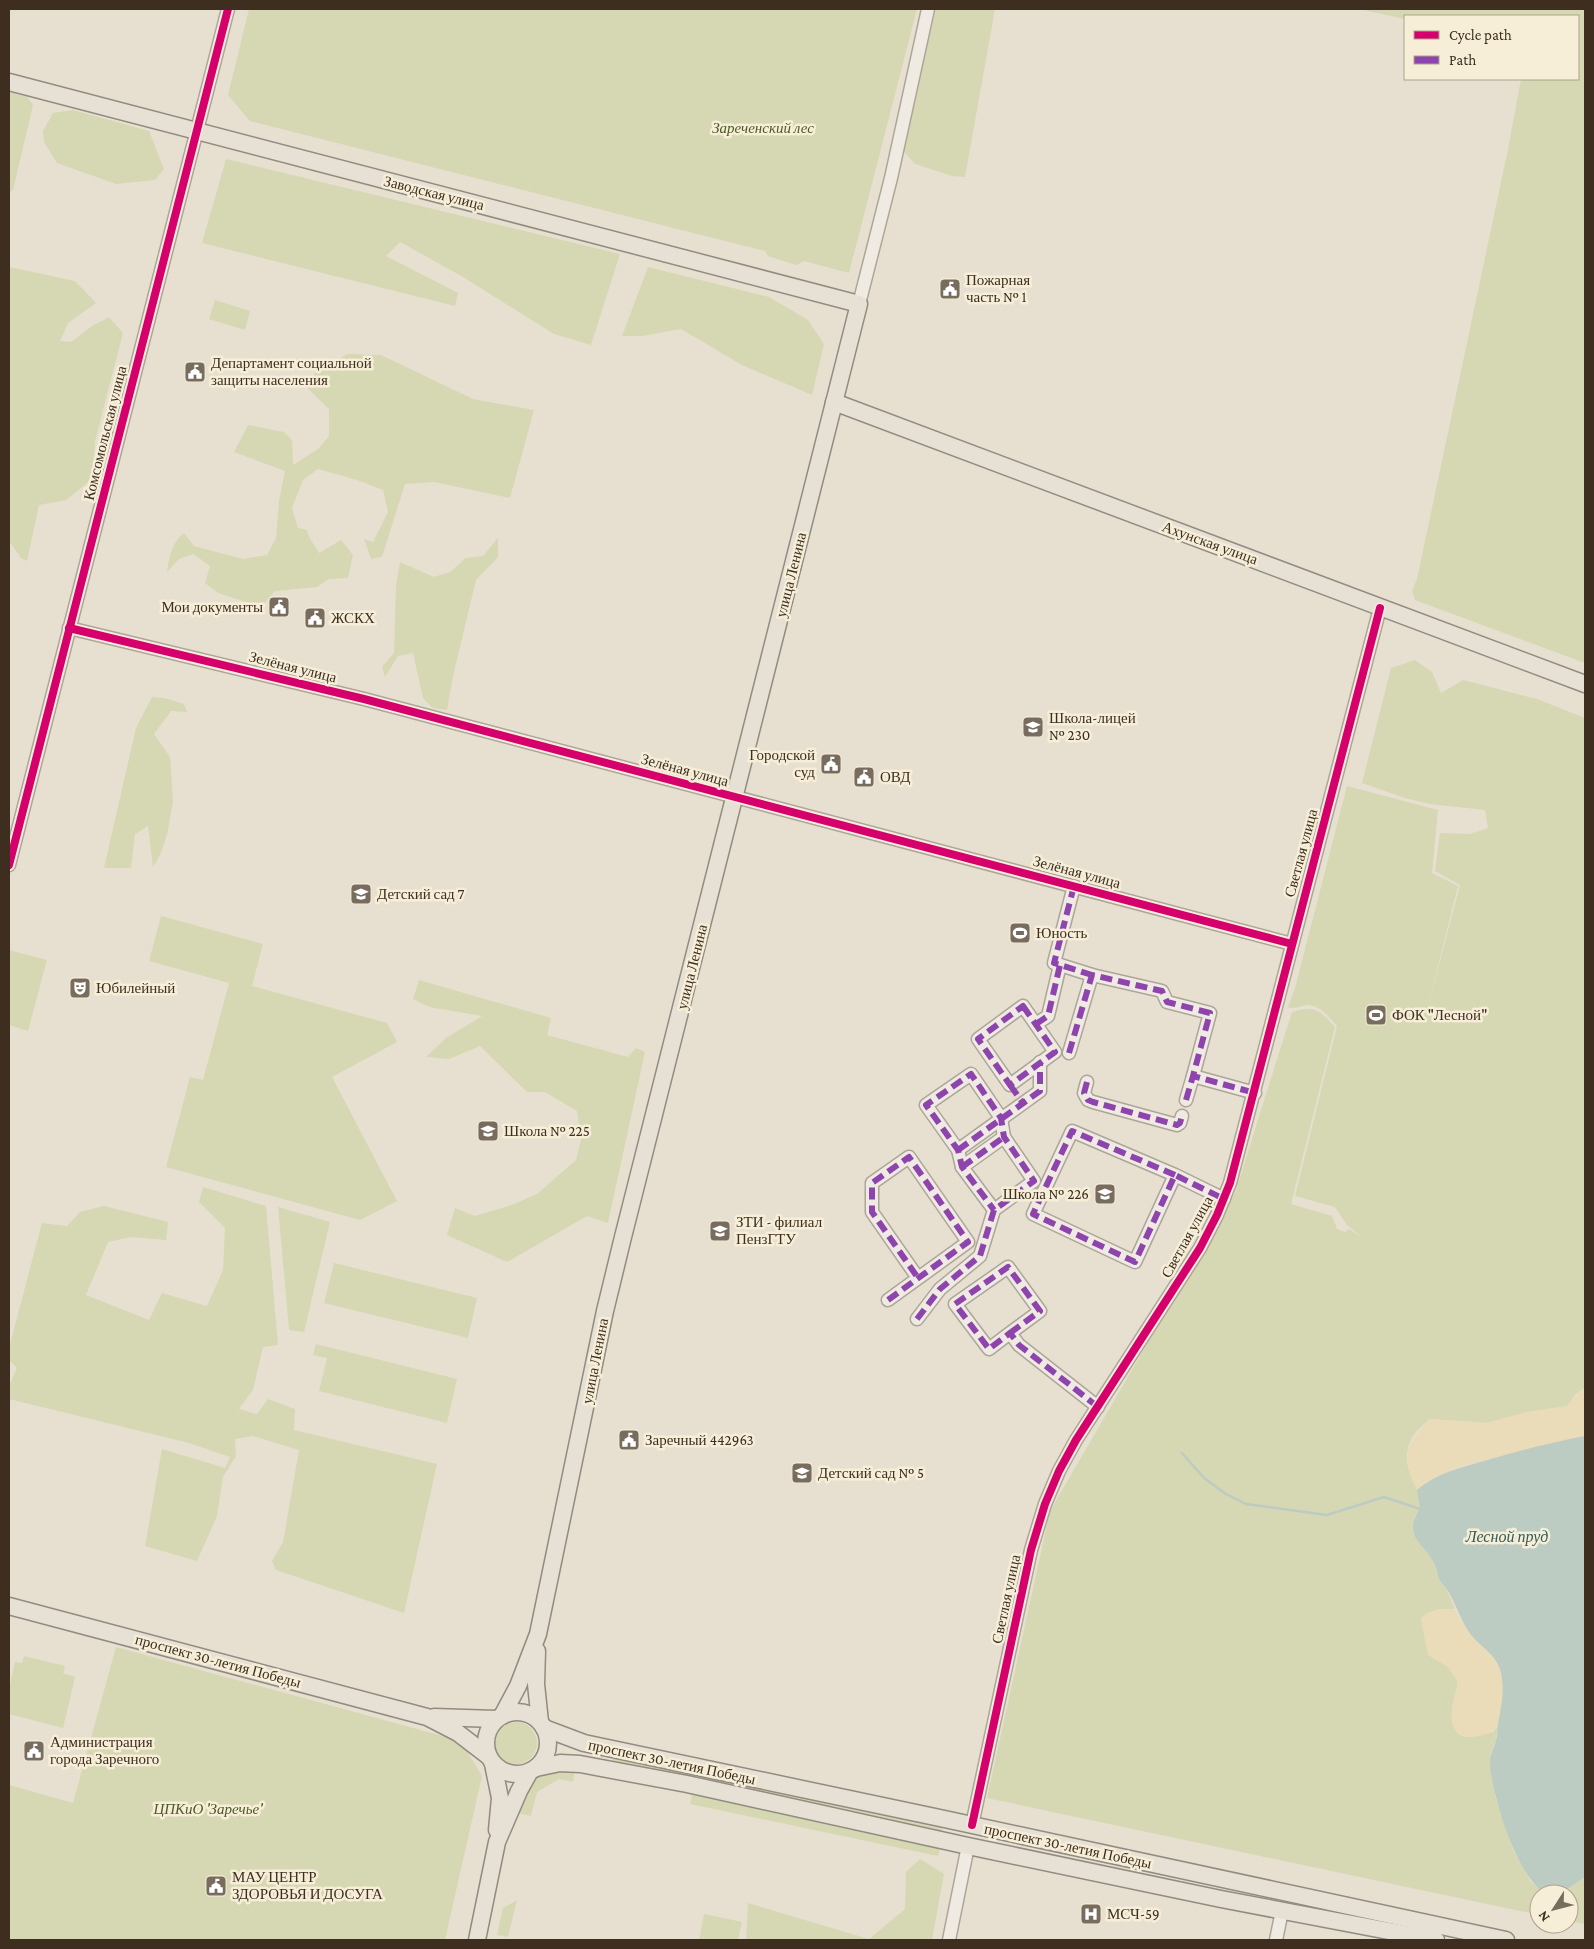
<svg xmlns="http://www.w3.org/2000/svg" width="1594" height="1949" font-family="'Crimson Pro',serif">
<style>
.green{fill:#d6d7b3}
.sand{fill:#eadcb9}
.water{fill:#bcccc2}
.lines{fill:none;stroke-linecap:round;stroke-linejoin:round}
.stream{stroke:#bcccc2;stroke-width:2.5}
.minor-casing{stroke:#ada599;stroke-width:15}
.major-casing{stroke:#928b80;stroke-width:19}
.minor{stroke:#efebe3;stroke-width:12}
.major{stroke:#e6e1d4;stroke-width:16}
.quiet{stroke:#8e44ad;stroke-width:6;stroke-dasharray:12 6;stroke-linecap:butt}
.cycleway-casing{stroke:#f7eed8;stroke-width:11}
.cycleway{stroke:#d6006c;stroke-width:8}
.labels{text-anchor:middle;stroke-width:5;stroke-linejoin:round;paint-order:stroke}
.park-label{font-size:15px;font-style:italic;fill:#4d5a26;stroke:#f7eed8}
.street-label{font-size:15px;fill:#3d2e20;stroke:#f7eed8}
.poi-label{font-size:15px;fill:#3d2e20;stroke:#f7eed8;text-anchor:start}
.water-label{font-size:16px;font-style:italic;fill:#2f5d5a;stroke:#f7eed8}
</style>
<rect width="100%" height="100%" fill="#e7e0d1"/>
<g class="green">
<path d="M 249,9 L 917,9 L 849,273 L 804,261 L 796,265 L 768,256 L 765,251 L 250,121 L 228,95 Z"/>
<path d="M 936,9 L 995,9 L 965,177 L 952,176 L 915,164 L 901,148 Z"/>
<path d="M 1359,9 L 1585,9 L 1585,663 L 1415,600 L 1412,591 L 1417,579 L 1508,149 L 1521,79 L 1578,79 L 1578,16 L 1405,16 L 1405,19 Z"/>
<path d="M 9,92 L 27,97 L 33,105 L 13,190 L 9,192 Z"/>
<path d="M 73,110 L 149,131 L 164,169 L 155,180 L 116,184 L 57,163 L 44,142 L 43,131 L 53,113 Z"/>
<path d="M 226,159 L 620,254 L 591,345 L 554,334 L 463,277 L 400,242 L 386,256 L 458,293 L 455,306 L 202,243 Z"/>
<path d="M 9,267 L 75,281 L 96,303 L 68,323 L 60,341 L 71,342 L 92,326 L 109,317 L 123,333 L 95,441 L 92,479 L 66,500 L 39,505 L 27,561 L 21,558 L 9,541 Z"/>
<path d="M 648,267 L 769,297 L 808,320 L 824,344 L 812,395 L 742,365 L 681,329 L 642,336 L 622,336 Z"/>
<path d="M 215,300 L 250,311 L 245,330 L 209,319 Z"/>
<path d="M 348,354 L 381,355 L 473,399 L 534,410 L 510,498 L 434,482 L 405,484 L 382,557 L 371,559 L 364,539 L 373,542 L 388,512 L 383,490 L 357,480 L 318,469 L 303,480 L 292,508 L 298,528 L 307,530 L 309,537 L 319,553 L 341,540 L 353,555 L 348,578 L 329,579 L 317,587 L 275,591 L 261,607 L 218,593 L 205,583 L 210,566 L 193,554 L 179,559 L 167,572 C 169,557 172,542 184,533 L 194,546 L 243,559 L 267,555 L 276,538 L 279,501 L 285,471 L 234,452 L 248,425 L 284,432 L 292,440 L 293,465 L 318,449 L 329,436 L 329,409 L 302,383 L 324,367 Z"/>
<path d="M 498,538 L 498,557 L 476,580 L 453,676 L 447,710 L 433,708 L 423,698 L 413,653 L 398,656 L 385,677 L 382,667 L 394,653 L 396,585 L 400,562 L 434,577 L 450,572 L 466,558 L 483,556 Z"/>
<path d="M 1415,660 L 1432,672 L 1441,693 L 1463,680 L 1537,699 L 1585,718 L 1585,1389 C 1577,1390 1572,1399 1568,1406 L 1527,1412 L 1487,1423 L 1430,1419 C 1424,1424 1417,1430 1413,1436 C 1394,1470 1425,1484 1420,1508 C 1420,1511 1416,1515 1414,1518 L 1417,1541 L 1431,1557 L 1440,1581 L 1446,1588 L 1455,1609 L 1448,1609 L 1421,1618 L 1428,1654 L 1448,1667 L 1458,1682 L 1452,1707 L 1483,1734 L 1493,1732 L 1498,1725 L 1496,1740 L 1491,1752 L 1490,1763 L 1496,1799 L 1514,1852 L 1531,1882 L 1546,1893 L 1578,1882 L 1585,1877 L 1585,1924 L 1569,1921 L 1569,1894 L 1539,1894 L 1539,1915 L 987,1798 L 1050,1511 L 1236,1191 L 1260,1113 L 1292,1012 C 1315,1004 1320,1011 1335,1027 L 1291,1204 L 1332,1216 L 1337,1229 L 1345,1232 L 1349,1229 L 1363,1238 L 1347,1225 L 1335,1207 L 1295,1196 L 1337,1026 C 1329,1017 1321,1006 1308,1005 C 1301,1005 1296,1010 1288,1007 L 1295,988 L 1347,786 L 1438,810 L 1432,873 L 1458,886 L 1426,1014 L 1460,885 L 1435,871 L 1440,833 L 1471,834 L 1488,828 L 1485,810 L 1429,804 L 1405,798 L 1362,783 L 1391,668 Z"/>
<path d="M 152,697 L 164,698 L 184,704 L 187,712 L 171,711 L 154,734 L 170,757 L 173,801 L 167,835 L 160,855 L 153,867 L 148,826 L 135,834 L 131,868 L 104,868 L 136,728 Z"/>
<path d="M 161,916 L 263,944 L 252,986 L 387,1023 L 397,1042 L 332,1077 L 397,1201 L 360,1220 L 166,1167 L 190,1077 L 203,1080 L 229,983 L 149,961 Z"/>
<path d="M 9,950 L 47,960 L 28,1031 L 9,1025 Z"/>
<path d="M 419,980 L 551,1018 L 547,1035 L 628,1057 L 636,1048 L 645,1052 L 608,1223 L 587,1216 L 507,1262 L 447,1235 L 455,1208 L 475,1216 L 512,1205 L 537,1194 L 576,1160 L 581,1140 L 577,1111 L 545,1092 L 527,1092 L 480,1046 L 449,1059 L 426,1057 L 446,1038 L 482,1016 L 429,1007 L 413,999 Z"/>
<path d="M 203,1187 L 266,1206 L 278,1345 L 263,1347 L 253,1390 L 239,1409 L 257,1414 L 268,1399 L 295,1409 L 294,1430 L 437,1464 L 404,1613 L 276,1570 L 272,1561 L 283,1542 L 299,1450 L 253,1436 L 235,1439 L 236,1456 L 223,1477 L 217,1516 L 197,1561 L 145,1546 L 162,1449 L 225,1468 L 230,1457 L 189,1443 L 9,1399 L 9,1386 L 17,1368 L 9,1360 L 9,1348 L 42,1223 L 67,1226 L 80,1212 L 104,1206 L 168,1222 L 166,1240 L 131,1237 L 108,1242 L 86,1295 L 149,1320 L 162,1293 L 207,1306 L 223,1270 L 225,1228 L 199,1202 Z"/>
<path d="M 278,1207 L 330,1222 L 304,1332 L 289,1330 Z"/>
<path d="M 334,1263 L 477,1298 L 468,1338 L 324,1303 Z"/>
<path d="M 316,1344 L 457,1379 L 447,1423 L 319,1391 L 327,1358 L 313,1355 Z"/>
<path d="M 116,1647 L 461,1741 L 482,1776 L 445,1940 L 9,1940 L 9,1785 L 73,1803 Z"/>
<path d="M 24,1656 L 65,1666 L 63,1673 L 75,1677 L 63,1728 L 9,1714 L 9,1689 L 15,1662 L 22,1663 Z"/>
<circle cx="516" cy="1743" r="21"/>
<path d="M 613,1756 L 943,1825 L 941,1834 L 612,1764 Z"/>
<path d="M 550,1770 L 575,1770 L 573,1782 L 559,1779 L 537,1792 L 531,1816 L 513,1812 L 527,1785 Z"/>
<path d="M 693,1790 L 941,1843 L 938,1856 L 690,1804 Z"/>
<path d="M 920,1859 L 944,1874 L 932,1940 L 746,1940 L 748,1903 L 869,1939 L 905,1909 L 906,1872 Z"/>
<path d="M 517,1900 L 508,1937 L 497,1935 L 503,1908 Z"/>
<path d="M 704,1914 L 742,1922 L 738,1940 L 699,1940 Z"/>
</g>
<g class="sand">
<path d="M 1582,1389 L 1585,1389 L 1585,1436 L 1462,1466 L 1428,1481 L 1417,1490 C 1401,1458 1405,1444 1430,1419 L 1487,1423 L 1527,1412 L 1567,1406 Z"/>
<path d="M 1438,1609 L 1455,1609 C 1460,1621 1468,1631 1477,1640 C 1486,1651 1495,1656 1500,1670 C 1505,1685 1505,1712 1497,1726 C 1492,1736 1461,1743 1455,1730 C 1447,1715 1455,1697 1458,1682 L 1448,1667 L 1428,1655 L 1421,1618 L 1427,1613 Z"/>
</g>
<path class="water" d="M 1585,1436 L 1585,1877 C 1576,1883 1560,1896 1548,1893 C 1519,1887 1490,1789 1490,1762 C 1490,1754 1494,1748 1496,1740 C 1498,1735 1497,1730 1498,1725 C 1501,1706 1505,1692 1501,1673 C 1497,1655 1482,1648 1471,1635 C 1460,1620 1456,1603 1446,1588 C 1444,1585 1441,1583 1439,1579 C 1437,1572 1435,1564 1431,1558 C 1426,1549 1416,1543 1414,1533 C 1411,1524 1415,1516 1420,1509 L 1417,1490 C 1440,1471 1464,1467 1491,1459 C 1522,1450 1553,1442 1585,1436 Z"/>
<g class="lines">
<path class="stream" d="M 1182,1453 L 1204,1478 L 1226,1494 L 1246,1504 L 1327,1515 L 1384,1497 L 1420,1509"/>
<g class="minor-casing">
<g id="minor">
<path d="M 859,304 L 891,178 L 928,9"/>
<path d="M 69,628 L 364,699 L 1292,944"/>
<path d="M 9,865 L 228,9"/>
<path d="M 1074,886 L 1054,963 L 1092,975"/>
<path d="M 1023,1006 L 1055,1052 L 1010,1085 L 978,1039 Z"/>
<path d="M 1036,1024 L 1048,1016 L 1060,965"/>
<path d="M 1069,1053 L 1092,975 L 1162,991 L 1167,1002 L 1210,1013 L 1193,1076 L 1255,1093"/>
<path d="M 1087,1082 L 1084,1093 L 1088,1100 L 1093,1102 L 1177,1125 L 1180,1123 L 1182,1116"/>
<path d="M 1186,1100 L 1193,1076"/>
<path d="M 958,1150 L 1040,1091 L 1040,1062"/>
<path d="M 962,1167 L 1004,1137"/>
<path d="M 1175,1175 L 1072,1131 L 1033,1214 L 1135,1262 L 1175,1175 L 1224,1199"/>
<path d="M 888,1300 L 968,1242 L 909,1157 L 872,1183 L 872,1212 L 918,1278"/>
<path d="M 917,1319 L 940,1289 L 980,1256 L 994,1210 L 1034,1181 L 1004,1137 L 1001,1118 L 971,1074 L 926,1105 L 958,1150 L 962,1167 L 994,1210"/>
<path d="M 1010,1333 L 1040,1311 L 1008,1267 L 955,1304 L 989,1349 L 1010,1333 L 1019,1345 L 1098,1407"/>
<path d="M 972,1825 L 1031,1550 L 1045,1504 L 1059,1471 L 1076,1440 L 1200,1248 L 1217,1215 L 1230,1183 L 1380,608"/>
<path d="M 949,1940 L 968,1846"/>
<path d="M 1276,1940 L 1282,1911"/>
</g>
</g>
<g class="major-casing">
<g id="major">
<path d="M 9,82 L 859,304 L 623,1237 L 605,1311 L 538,1634 L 518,1686 L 502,1716"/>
<path d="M 834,402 L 1585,684"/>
<path d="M 9,1606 L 427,1717 L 458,1733 L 488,1756"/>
<path d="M 537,1651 L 536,1684 L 540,1722"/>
<circle cx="517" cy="1743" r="31"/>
<path d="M 434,1717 L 496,1719"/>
<path d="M 544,1728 L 584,1743 C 892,1806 1198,1875 1506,1940"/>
<path d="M 493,1764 L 500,1798 L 497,1830"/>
<path d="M 536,1768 L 560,1763 L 580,1764 L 687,1784 L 968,1846 L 1221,1899 L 1436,1940"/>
<path d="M 477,1940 L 497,1842 L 519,1791 L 530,1771"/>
</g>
</g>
<use href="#minor" class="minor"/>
<use href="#major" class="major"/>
<g class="quiet">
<path d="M 1074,886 L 1054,963 L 1092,975"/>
<path d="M 1023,1006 L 1055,1052 L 1010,1085 L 978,1039 Z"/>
<path d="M 1036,1024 L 1048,1016 L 1060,965"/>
<path d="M 1069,1053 L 1092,975 L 1162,991 L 1167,1002 L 1210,1013 L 1193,1076 L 1255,1093"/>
<path d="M 1087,1082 L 1084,1093 L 1088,1100 L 1093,1102 L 1177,1125 L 1180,1123 L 1182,1116"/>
<path d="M 1010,1085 L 1023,1103"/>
<path d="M 1186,1100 L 1193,1076"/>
<path d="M 958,1150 L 1040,1091 L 1040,1062"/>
<path d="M 962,1167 L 1004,1137"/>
<path d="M 1175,1175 L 1072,1131 L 1033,1214 L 1135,1262 L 1175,1175 L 1224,1199"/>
<path d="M 888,1300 L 968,1242 L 909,1157 L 872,1183 L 872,1212 L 918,1278"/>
<path d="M 917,1319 L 940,1289 L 980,1256 L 994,1210 L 1034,1181 L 1004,1137 L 1001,1118 L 971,1074 L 926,1105 L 958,1150 L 962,1167 L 994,1210"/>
<path d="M 1010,1333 L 1040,1311 L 1008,1267 L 955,1304 L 989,1349 L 1010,1333 L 1019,1345 L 1098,1407"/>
</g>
<g class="cycleway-casing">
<g id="cycleway">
<path d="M 69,628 L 364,699 L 1292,944"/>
<path d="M 9,865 L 228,9"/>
<path d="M 972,1825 L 1031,1550 L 1045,1504 L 1059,1471 L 1076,1440 L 1200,1248 L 1217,1215 L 1230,1183 L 1380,608"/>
</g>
</g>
<use href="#cycleway" class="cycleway"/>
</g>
<defs>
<g id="civic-square" transform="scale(1.125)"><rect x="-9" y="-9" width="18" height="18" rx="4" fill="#786c5e" stroke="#f7eed8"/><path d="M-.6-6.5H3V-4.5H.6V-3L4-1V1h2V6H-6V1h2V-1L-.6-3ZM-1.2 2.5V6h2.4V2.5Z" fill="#fff"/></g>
<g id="school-square" transform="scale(1.125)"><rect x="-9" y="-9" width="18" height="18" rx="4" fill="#786c5e" stroke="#f7eed8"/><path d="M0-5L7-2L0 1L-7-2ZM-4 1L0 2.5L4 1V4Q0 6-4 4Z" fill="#fff"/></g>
<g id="stadium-square" transform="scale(1.125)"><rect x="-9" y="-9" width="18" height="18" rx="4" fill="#786c5e" stroke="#f7eed8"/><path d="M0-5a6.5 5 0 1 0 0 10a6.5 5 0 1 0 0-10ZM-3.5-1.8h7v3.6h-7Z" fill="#fff"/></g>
<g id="theatre-square" transform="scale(1.125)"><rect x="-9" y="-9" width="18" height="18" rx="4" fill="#786c5e" stroke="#f7eed8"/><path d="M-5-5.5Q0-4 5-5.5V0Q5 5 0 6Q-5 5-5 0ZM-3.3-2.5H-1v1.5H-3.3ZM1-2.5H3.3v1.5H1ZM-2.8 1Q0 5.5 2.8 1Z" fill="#fff"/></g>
<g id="university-square" transform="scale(1.125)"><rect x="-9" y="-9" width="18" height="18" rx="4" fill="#786c5e" stroke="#f7eed8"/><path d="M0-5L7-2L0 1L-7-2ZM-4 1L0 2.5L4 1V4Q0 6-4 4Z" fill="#fff"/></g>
<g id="hospital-square" transform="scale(1.125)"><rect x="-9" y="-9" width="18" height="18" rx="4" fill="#786c5e" stroke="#f7eed8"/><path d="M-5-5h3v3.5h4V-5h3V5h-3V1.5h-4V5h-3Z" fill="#fff"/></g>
</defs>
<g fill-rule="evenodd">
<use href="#civic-square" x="950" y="289"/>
<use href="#civic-square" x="195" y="372"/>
<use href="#civic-square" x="279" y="607"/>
<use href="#civic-square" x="315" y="618"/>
<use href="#school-square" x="1033" y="727"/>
<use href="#civic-square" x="831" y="764"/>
<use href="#civic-square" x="864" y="777"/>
<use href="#school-square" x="361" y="894"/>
<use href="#stadium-square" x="1020" y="933"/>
<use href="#theatre-square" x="80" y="988"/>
<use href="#stadium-square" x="1376" y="1015"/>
<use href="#school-square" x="488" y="1131"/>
<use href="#school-square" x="1105" y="1194"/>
<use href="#university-square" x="720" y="1231"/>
<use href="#civic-square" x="629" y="1440"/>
<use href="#school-square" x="802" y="1473"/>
<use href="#civic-square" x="34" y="1751"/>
<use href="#civic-square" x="216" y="1886"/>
<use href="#hospital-square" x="1091" y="1914"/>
</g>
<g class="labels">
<g class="park-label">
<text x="763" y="133">Зареченский лес</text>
<text x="208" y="1814">ЦПКиО 'Заречье'</text>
</g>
<g class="street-label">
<text transform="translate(434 193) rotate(14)" y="5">Заводская улица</text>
<text transform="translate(105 433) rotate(-76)" y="5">Комсомольская улица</text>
<text transform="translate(1210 543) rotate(20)" y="5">Ахунская улица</text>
<text transform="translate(791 575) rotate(-76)" y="5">улица Ленина</text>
<text transform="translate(293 667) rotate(14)" y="5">Зелёная улица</text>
<text transform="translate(685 770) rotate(15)" y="5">Зелёная улица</text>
<text transform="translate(1301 853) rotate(-75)" y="5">Светлая улица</text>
<text transform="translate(1077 872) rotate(15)" y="5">Зелёная улица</text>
<text transform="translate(692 967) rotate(-76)" y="5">улица Ленина</text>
<text transform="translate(1187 1237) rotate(-61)" y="5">Светлая улица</text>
<text transform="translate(595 1361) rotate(-79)" y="5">улица Ленина</text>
<text transform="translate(1006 1599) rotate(-78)" y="5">Светлая улица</text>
<text transform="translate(218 1661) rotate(15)" y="5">проспект 30-летия Победы</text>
<text transform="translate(672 1762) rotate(12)" y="5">проспект 30-летия Победы</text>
<text transform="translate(1068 1846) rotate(12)" y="5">проспект 30-летия Победы</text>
</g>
<g class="poi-label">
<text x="966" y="285">Пожарная<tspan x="966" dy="17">часть № 1</tspan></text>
<text x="211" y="368">Департамент социальной<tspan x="211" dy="17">защиты населения</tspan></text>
<text x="263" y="612" text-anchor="end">Мои документы</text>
<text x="331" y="623">ЖСКХ</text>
<text x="1049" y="723">Школа-лицей<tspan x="1049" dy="17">№ 230</tspan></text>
<text x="815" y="760" text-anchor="end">Городской<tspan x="815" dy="17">суд</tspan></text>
<text x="880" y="782">ОВД</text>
<text x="377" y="899">Детский сад 7</text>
<text x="1036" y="938">Юность</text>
<text x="96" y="993">Юбилейный</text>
<text x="1392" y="1020">ФОК "Лесной"</text>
<text x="504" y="1136">Школа № 225</text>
<text x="1089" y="1199" text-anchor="end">Школа № 226</text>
<text x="736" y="1227">ЗТИ - филиал<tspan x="736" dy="17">ПензГТУ</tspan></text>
<text x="645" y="1445">Заречный 442963</text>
<text x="818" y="1478">Детский сад № 5</text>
<text x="50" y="1747">Администрация<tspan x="50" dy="17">города Заречного</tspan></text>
<text x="232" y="1882">МАУ ЦЕНТР<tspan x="232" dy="17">ЗДОРОВЬЯ И ДОСУГА</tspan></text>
<text x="1107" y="1919">МСЧ-59</text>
</g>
<g class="water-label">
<text x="1507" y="1542">Лесной пруд</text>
</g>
</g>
<rect width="1594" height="1949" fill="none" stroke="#3d2e20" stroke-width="20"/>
<rect x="1404" y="15" width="175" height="65" fill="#f7eed8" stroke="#ada18e"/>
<rect x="1414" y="31" width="25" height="8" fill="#d6006c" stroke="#ada18e"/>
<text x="1449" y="40" font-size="15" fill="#3d2e20">Cycle path</text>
<rect x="1414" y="56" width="25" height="8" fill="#8e44ad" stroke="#ada18e"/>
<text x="1449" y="65" font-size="15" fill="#3d2e20">Path</text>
<g transform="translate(1554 1909) rotate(234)"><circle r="24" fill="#f7eed8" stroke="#ada18e"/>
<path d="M0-4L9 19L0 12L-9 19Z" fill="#786c5e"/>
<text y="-8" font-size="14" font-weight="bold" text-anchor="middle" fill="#3d2e20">N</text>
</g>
</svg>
